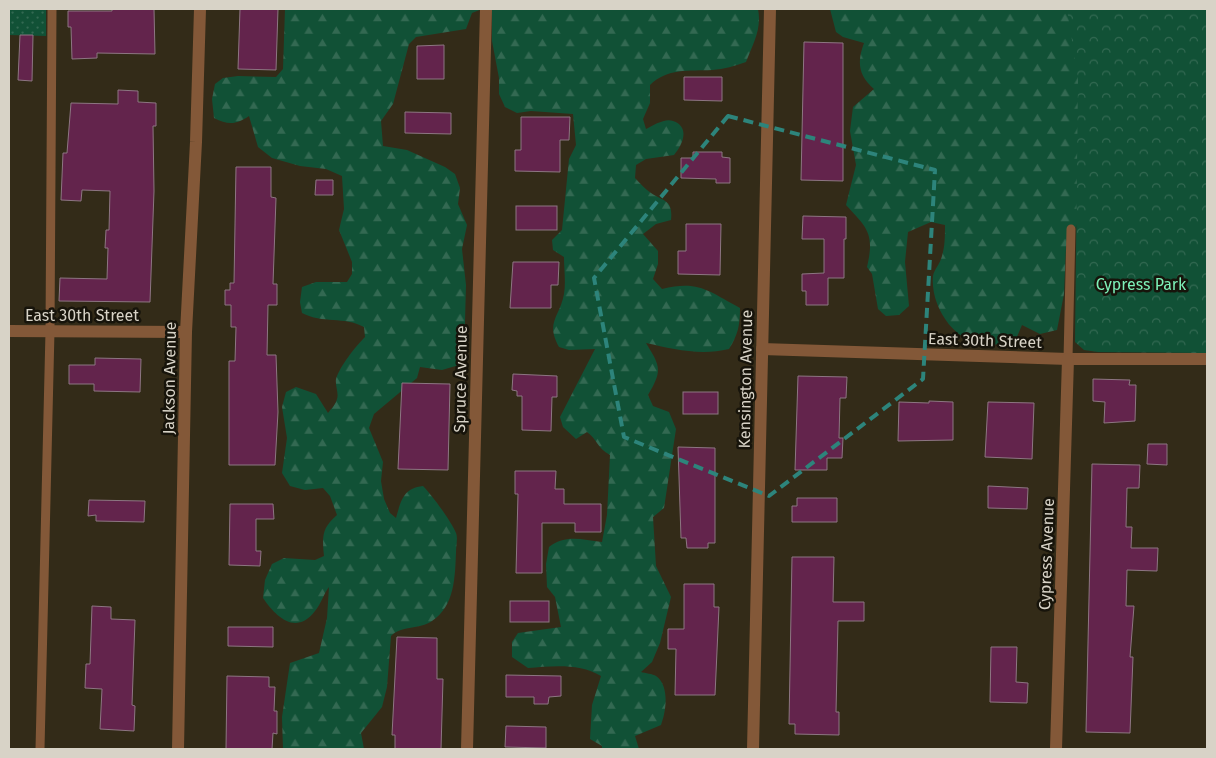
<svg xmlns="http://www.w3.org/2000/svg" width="1216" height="758" font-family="'Fira Sans',sans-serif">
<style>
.grass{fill:url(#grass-dots)}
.forest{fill:url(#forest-firs)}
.park{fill:url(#park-crowns)}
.building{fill:#63244c;stroke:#8d7682}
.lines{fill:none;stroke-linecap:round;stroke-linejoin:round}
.service{stroke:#835838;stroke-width:9}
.minor{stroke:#835838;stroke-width:12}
.tertiary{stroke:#835838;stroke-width:12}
.marked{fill:none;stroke:#2d847b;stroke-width:4;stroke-dasharray:10 6;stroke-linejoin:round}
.labels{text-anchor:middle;stroke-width:5;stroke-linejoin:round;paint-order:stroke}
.park-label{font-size:16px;fill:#7ef2b9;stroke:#17140b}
.street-label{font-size:16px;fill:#d8d3c7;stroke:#17140b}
</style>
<defs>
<pattern id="grass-dots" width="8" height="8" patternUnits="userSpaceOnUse" patternTransform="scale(1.25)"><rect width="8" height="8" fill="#115136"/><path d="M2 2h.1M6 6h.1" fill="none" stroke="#336952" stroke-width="1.8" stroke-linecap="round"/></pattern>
<pattern id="forest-firs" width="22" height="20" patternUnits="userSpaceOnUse" patternTransform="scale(1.25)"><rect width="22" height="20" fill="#115136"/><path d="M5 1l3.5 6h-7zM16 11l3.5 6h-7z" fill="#336952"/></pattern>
<pattern id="park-crowns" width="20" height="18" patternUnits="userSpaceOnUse" patternTransform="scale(1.25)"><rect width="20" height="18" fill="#115136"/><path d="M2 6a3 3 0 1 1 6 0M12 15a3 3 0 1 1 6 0" fill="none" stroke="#336952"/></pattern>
</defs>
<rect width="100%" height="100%" fill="#332b18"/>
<path class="grass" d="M 9,9 L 46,9 L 46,36 L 9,35 Z"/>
<g class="forest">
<path d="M 285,9 L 482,9 L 472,13 L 466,29 L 416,37 L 409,44 L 393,104 L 381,121 L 383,146 L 407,150 L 445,167 L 455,174 L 460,188 L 458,204 L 467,225 L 462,249 L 466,285 L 464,357 L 459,365 L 442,370 L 420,367 L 417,378 L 374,414 L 369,428 L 383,462 L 381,481 L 384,499 L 390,513 L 396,518 C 401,501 403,488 423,486 C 432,495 451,521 456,533 C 458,538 456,546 456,552 C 455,576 455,606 432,621 C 419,630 402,625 391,636 L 387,687 L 382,707 L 361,733 L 364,749 L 283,749 L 282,717 L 290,663 L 319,653 L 327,618 L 329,587 C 324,593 321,604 315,611 C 296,636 276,617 263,598 L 265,580 L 272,564 L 284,558 L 315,560 L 324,556 C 322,536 322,528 337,515 L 330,496 L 323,488 L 305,490 L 290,486 L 282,473 L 287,438 L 282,407 L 286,392 L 296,387 L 316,394 L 328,413 C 331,409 336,404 337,399 C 339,393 335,386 336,379 C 340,366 355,347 365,337 L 364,327 C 344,316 323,324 302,313 L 300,302 L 302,287 L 316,282 L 347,282 L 352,274 L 352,262 L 339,230 L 344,209 L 342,176 L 326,169 L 300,166 L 272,158 L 258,147 L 249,116 C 236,125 228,125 214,118 L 212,99 L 215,84 L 223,78 L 238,76 L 276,77 L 283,69 Z"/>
<path d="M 492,9 L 758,9 C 762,29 753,44 746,62 C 735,66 724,69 712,70 C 689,71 667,68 650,85 L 650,103 L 643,119 L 646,129 C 654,125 665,118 673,121 C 691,127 682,146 674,155 L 646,159 L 636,165 L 635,178 C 640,183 645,189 651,193 C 665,202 673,200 671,220 L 656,224 L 643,234 L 658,251 L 658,264 L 653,279 L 662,289 C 699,280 708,291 740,308 C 740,325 738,335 729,349 C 700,356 673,349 646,343 C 660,366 663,370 648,395 L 653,406 L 669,412 L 676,429 L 664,508 L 653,517 L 656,566 L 671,597 L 660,643 L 652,662 L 641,672 C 645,673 653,674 656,676 C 670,686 666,712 661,725 L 635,736 L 639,749 L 602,749 L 602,746 L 590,739 L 592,705 L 601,676 C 580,663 552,666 528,668 L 512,657 L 512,642 L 518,633 L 561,627 L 555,597 L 547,587 L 546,564 L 549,547 C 566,534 582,540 602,542 L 607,515 L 610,455 C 597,448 597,439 587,432 L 576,439 L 563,427 L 560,417 L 595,349 L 569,350 L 559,347 C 545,322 560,317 564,294 C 566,282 564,269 564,257 L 553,250 L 552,240 L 562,230 L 569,159 L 576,145 L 573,114 L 531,111 L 517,113 L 505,107 L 499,94 L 499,78 L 492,41 Z"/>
<path d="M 830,9 L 1099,9 L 1087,204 L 1066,247 L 1064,294 L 1057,330 L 1040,334 L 1022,325 L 1016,339 C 1008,342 998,345 990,345 C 956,346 930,307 933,276 C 934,270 939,265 941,259 C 945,248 945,237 945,225 L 931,222 L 908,232 L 905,262 L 909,306 L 899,315 L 886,316 L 878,309 L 872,274 L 867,267 C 875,233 867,228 846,205 L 856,165 L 850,131 L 853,107 L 874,89 C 858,75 857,62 864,43 L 843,37 L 836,32 Z"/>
</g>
<path class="park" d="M 1067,9 L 1207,9 L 1207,353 L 1098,352 L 1084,350 L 1075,342 L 1078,78 Z"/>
<g class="building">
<path d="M 112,9 L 154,9 L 155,54 L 97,53 L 97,58 L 72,59 L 71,27 L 68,27 L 68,11 L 112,11 Z"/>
<path d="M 240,9 L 278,9 L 276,70 L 238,69 Z"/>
<path d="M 20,35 L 33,35 L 32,81 L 18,80 Z"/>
<path d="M 804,42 L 843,43 L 843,181 L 801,180 Z"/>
<path d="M 444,45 L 444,79 L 417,79 L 417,46 Z"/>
<path d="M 684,77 L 722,77 L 722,101 L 684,100 Z"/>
<path d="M 118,90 L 138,91 L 138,102 L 156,103 L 156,126 L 153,126 L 154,191 L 150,302 L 59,301 L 60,278 L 107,279 L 108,248 L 105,248 L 106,230 L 109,230 L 110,191 L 82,190 L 81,201 L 61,200 L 63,153 L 67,153 L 71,103 L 118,104 Z"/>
<path d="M 405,112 L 451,113 L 451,134 L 405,133 Z"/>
<path d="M 521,117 L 570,117 L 569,140 L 560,140 L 560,172 L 515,171 L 515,150 L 521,150 Z"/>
<path d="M 693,152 L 722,152 L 722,157 L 730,158 L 730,183 L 716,183 L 716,179 L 681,178 L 681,158 L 693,158 Z"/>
<path d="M 236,167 L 271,167 L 271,197 L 276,198 L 273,284 L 277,284 L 277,305 L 268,305 L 267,355 L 276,355 L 278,412 L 275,465 L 229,465 L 229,361 L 235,361 L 236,327 L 231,327 L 231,305 L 225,305 L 225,290 L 230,290 L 230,283 L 234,283 Z"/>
<path d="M 316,180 L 333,180 L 333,195 L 315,195 Z"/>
<rect x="516" y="206" width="41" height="24"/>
<path d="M 803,216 L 846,217 L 846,239 L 844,239 L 844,278 L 828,278 L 828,305 L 806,305 L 806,291 L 802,291 L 802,274 L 824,273 L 824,239 L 802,239 Z"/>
<path d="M 686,224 L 721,224 L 720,275 L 678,274 L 678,251 L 686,251 Z"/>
<path d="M 513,262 L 559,262 L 558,285 L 551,285 L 551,308 L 510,308 Z"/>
<path d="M 95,358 L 141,359 L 140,392 L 94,391 L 94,384 L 69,384 L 69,365 L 95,365 Z"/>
<path d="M 513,374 L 557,376 L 557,397 L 552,397 L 551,431 L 522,430 L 522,396 L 517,396 L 517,391 L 512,390 Z"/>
<path d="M 798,376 L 847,377 L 846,398 L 840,398 L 839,438 L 843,438 L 842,458 L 827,458 L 827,470 L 795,470 Z"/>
<path d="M 1093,379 L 1130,380 L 1129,385 L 1136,385 L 1135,421 L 1104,423 L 1105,402 L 1093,401 Z"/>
<path d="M 402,383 L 450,384 L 448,470 L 398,469 Z"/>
<rect x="683" y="392" width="35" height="22"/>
<path d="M 929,401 L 953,402 L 953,440 L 898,441 L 899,402 L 929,403 Z"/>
<path d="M 988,402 L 1034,403 L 1032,459 L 985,457 Z"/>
<path d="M 1148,444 L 1167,444 L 1167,465 L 1147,464 Z"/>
<path d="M 678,447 L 715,448 L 715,543 L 708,543 L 708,548 L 687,548 L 686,538 L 681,538 Z"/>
<path d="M 1092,464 L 1140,465 L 1139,488 L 1127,488 L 1126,527 L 1132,527 L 1131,548 L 1158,548 L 1157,571 L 1127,570 L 1126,606 L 1134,606 L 1130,657 L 1133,657 L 1130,733 L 1086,732 Z"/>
<path d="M 515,471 L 556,471 L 555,489 L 564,489 L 564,504 L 601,504 L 601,532 L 575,532 L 575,523 L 542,523 L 542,573 L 516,573 L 518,494 L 515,494 Z"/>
<path d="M 988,486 L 1028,488 L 1027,509 L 988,508 Z"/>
<path d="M 797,498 L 837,498 L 837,522 L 792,522 L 792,506 L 797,506 Z"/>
<path d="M 89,500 L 145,501 L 144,522 L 96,521 L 96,515 L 88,516 Z"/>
<path d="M 230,504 L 273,504 L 274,519 L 256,519 L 256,551 L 261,551 L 260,566 L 229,565 Z"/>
<path d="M 792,557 L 834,557 L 833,602 L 864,602 L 864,621 L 838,621 L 836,712 L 839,712 L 839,735 L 795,734 L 795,724 L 789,724 Z"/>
<path d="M 684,584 L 714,584 L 714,607 L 719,607 L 715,695 L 675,695 L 676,649 L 668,649 L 668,629 L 684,629 Z"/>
<rect x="510" y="601" width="39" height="21"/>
<path d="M 92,606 L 111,607 L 111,619 L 135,620 L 132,705 L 135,706 L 134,731 L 100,729 L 102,689 L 85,688 L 86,664 L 90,664 Z"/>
<path d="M 228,627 L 273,627 L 273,647 L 228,646 Z"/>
<path d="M 397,637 L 437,638 L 437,679 L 443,679 L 441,749 L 395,749 L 395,735 L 392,735 Z"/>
<path d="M 991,647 L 1017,647 L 1016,682 L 1028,683 L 1027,703 L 990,702 Z"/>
<path d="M 506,675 L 561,676 L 561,696 L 549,697 L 548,704 L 534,704 L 534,697 L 506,697 Z"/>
<path d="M 227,676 L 269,677 L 269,687 L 275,687 L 274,711 L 277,711 L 277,734 L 273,733 L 272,749 L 226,749 Z"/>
<path d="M 506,726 L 546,727 L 546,748 L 505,747 Z"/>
</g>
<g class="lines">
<g class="service">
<path d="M 1068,359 L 1071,229"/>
<path d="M 40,749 L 50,331 L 52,9"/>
</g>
<g class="minor">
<path d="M 9,331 L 186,332"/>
<path d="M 762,349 L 1068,359 L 1207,359"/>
<path d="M 467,749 L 486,9"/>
<path d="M 753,749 L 770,9"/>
<path d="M 1056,749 L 1068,359"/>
</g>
<path class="tertiary" d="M 178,749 L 186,332 L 196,142 L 200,9"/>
</g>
<path class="marked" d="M 728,116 L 935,170 L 923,379 L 769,496 L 624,437 L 594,278 Z"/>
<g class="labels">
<g class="park-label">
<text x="1141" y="290">Cypress Park</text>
</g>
<g class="street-label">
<text x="82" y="321">East 30th Street</text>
<text transform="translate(985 340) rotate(2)" y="6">East 30th Street</text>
<text transform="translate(169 378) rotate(-89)" y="6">Jackson Avenue</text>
<text transform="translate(460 379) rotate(-89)" y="6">Spruce Avenue</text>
<text transform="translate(745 379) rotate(-89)" y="6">Kensington Avenue</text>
<text transform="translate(1046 554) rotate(-88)" y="6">Cypress Avenue</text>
</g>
</g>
<rect width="1216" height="758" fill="none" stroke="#d8d3c7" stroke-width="20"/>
</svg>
